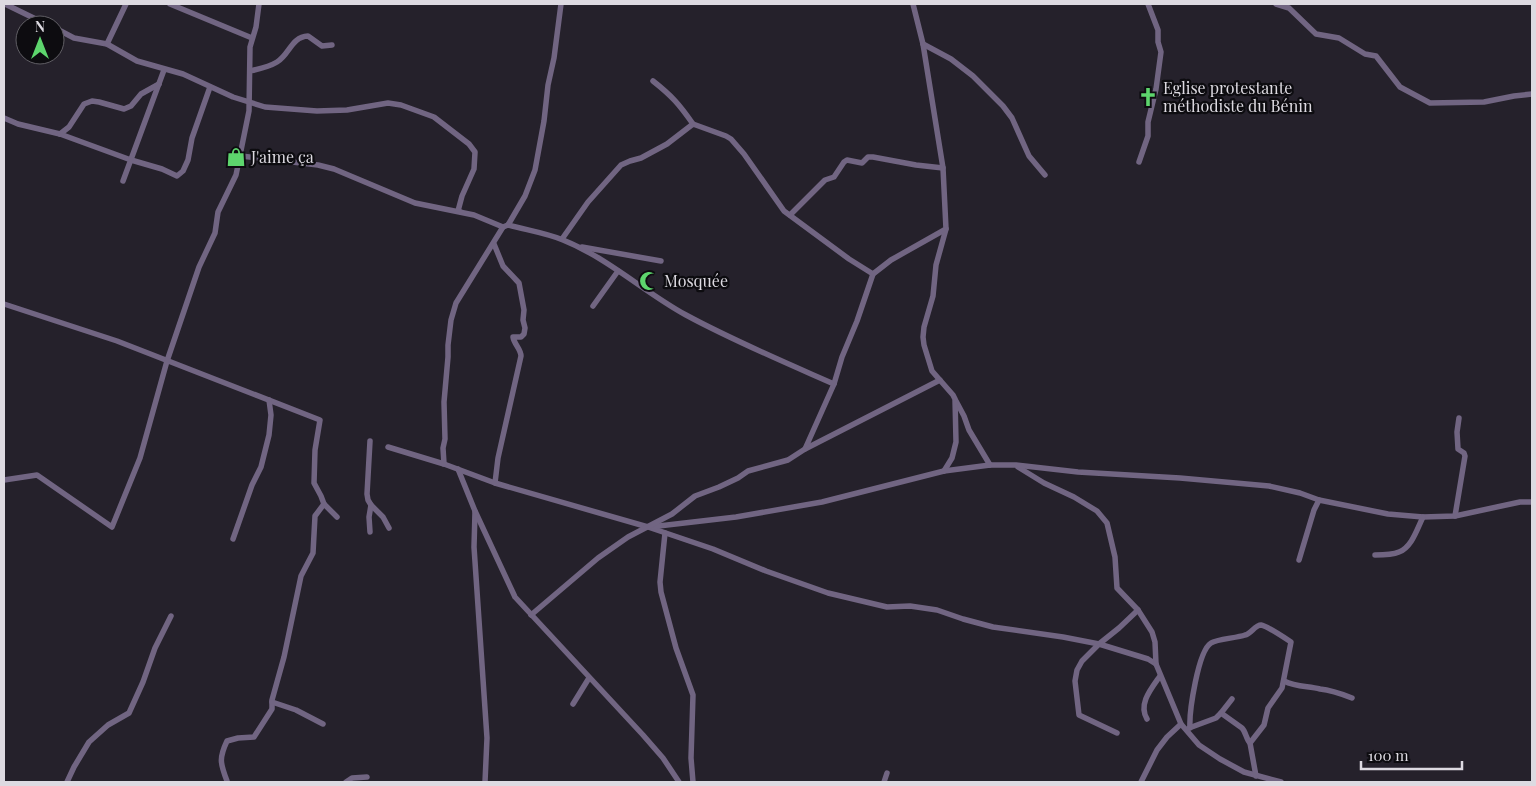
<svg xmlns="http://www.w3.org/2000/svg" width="1536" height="786" font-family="'Playfair Display',serif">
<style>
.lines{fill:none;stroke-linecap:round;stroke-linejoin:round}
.street{stroke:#716582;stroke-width:5.5}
.labels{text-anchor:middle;stroke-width:4.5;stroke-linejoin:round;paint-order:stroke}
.poi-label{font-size:16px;fill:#dddae1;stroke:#0d0c10;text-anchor:start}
</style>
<rect width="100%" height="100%" fill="#25212b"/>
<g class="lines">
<g class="street">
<path d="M 5,4 L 48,25"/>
<path d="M 170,4 L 252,38"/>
<path d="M 1276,4 L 1289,8 L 1316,34 L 1339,38 L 1365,54 L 1376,56 L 1400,87 L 1430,103 L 1484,102 L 1514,96 L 1532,94"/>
<path d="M 55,28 L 74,38 L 107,44 L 137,61 L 183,74 L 233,97 L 265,107 L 317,111 L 347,110 L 388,103 L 401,105 L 434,117 L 469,144 L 475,152 L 474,169 L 462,196 L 458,211 L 461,212"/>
<path d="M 107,44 L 126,4"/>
<path d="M 923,44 L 951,59 L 973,76 L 1003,106 L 1012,118 L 1029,156 L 1045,175"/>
<path d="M 250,71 C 259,69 269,67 277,62 C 290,54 291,37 308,36 L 322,46 L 332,45"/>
<path d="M 653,81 C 672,96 679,104 693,124"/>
<path d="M 4,118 L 18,124 L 60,134 L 131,160 L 162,169 L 177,176 L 183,171 L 188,160 L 192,138 L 210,87"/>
<path d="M 60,134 L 69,127 L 84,104 L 92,101 L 99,102 L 124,109 L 131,106 L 141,94 L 159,84"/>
<path d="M 241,156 L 318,165 L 334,169 L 415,203 L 474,215 L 503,227 L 508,225 C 526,230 546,233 563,240 C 608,258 644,292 686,315 C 734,341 784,362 834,384"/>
<path d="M 1139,162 L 1148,136 L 1148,122 L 1156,89 L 1161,52 L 1158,42 L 1158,30 L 1148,4"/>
<path d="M 123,181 L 164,70"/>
<path d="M 790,215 L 825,180 L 834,177 L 844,162 L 847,160 L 862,163 L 868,157 L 873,157 L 916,165 L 943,168"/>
<path d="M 508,225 L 525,196 L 535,170 L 544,121 L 548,85 L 554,58 L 561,4"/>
<path d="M 562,239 L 588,202 L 621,165 L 630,161 L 641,158 L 667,144 L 693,124 L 726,136 L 731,139 L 744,154 L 784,211 L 849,259 L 873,274"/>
<path d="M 494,244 L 503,266 L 519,283 L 524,310 L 523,320 L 525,328 L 524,334 L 521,337 L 513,337 C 514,344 521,349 521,356 L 498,458 L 495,483"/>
<path d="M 582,247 L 661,261"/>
<path d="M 4,304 L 117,341 L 320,420 L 315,450 L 314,483 L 321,496 L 324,504 L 337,517"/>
<path d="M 593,306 L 618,271"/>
<path d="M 956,401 L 964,416 L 969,430 L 990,465"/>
<path d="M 388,447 L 444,464 L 495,483 L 648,527 L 713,549 L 766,571 L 828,593 L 887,607 L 910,606 L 937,610 L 963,619 L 993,627 L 1063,637 L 1099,644 L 1148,659 L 1156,664 L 1181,724 L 1199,745 L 1220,759 L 1244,772 L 1281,782"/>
<path d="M 805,449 L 834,384 L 842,357 L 857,321 L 873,274 L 891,260 L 946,229 L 943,168 L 923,44 L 913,4"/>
<path d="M 444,464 L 443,448 L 445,439 L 444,402 L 448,357 L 448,345 L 451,320 L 456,303 L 503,227"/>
<path d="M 1018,467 L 1044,483 L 1074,497 L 1097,511 L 1107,523 L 1115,557 L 1117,588 L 1138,610 L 1152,632 L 1155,642 L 1156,664"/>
<path d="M 458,469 L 475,511 L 515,597 L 643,735 L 663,758 L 679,782"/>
<path d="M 944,471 L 952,458 L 956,442 L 955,399 L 953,395 L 932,371 L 924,345 L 923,337 L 924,327 L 933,296 L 936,265 L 946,229"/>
<path d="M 4,480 L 37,475 L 112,527 L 140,458 L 167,361 L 199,267 L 215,233 L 218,212 L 236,175 L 249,111 L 250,47 L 256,27 L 259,4"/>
<path d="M 371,505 L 383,517 L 389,528"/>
<path d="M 475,512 L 474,547 L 487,738 L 485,782"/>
<path d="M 1455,516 L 1465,456 L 1464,453 L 1458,449 L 1457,432 L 1459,418"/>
<path d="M 650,527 L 736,517 L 822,502 L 944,471 L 990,465 L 1016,465 L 1078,472 L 1180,478 L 1269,486 L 1300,493 L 1319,500 L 1388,514 L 1423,517 L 1455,516 L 1520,502 L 1532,502"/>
<path d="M 370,532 L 369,517 L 371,505 L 368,500 L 367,494 L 370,441"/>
<path d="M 665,533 L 660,582 L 661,592 L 676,648 L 693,695 L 691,758 L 693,782"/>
<path d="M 233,539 L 252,485 L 261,467 L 269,435 L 271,415 L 269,400"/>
<path d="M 1375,555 C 1383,555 1392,555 1399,552 C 1412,547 1417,529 1423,517"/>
<path d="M 1299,560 L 1314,510 L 1319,500"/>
<path d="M 531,615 L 598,558 L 628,537 L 672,514 L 695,496 L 719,487 L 738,478 L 748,471 L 788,460 L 805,449 L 940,380"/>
<path d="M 1284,681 C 1296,687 1308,686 1320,689 C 1331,690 1342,694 1352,698"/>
<path d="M 573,704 L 589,678"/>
<path d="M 1221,713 L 1232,699"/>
<path d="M 1147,719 C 1138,704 1151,689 1160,676"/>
<path d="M 323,724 L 296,710 L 272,702 L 272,700 L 284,657 L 301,576 L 313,553 L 315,516 L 324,504"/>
<path d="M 1189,728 L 1216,718 L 1221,713 L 1242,728 C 1246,732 1246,739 1250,743 L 1256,776"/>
<path d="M 1190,728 C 1189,712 1198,651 1211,643 C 1217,639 1237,638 1245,635 C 1251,634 1255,625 1261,625 C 1267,626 1285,638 1291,642 L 1282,688 L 1268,708 L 1264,725 L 1250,743"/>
<path d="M 1117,733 L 1079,715 L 1075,681 L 1077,670 L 1082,661 L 1099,644 L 1119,628 L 1138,610"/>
<path d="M 227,781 C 220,763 219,758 227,741 L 238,738 L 254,737 L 272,709 L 272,702"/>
<path d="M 67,782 L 74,767 L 89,742 L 108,725 L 129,713 L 143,682 L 155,648 L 171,616"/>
<path d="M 346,782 L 352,778 L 367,777"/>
<path d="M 884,782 L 887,773"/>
<path d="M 1141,782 L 1157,750 L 1167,737 L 1181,724"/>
</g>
</g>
<defs>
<g id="church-bare" transform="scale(1.5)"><path d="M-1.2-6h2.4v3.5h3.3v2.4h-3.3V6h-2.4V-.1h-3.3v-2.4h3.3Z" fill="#5dd56d" stroke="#0d0c10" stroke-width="2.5" paint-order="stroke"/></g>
<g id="shop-bare" transform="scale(1.5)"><path d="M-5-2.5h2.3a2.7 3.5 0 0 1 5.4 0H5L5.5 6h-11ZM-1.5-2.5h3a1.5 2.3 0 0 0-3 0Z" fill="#5dd56d" stroke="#0d0c10" stroke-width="2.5" paint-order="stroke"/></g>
<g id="mosque-bare" transform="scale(1.5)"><path d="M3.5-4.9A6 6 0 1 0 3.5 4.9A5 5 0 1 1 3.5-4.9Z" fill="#5dd56d" stroke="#0d0c10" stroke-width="2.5" paint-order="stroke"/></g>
</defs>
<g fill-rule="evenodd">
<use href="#church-bare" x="1148" y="97"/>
<use href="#shop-bare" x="236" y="157"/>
<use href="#mosque-bare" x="649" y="281"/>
</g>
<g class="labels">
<g class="poi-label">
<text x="1163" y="94">Eglise protestante<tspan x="1163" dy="18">méthodiste du Bénin</tspan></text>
<text x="251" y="163">J'aime ça</text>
<text x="664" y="287">Mosquée</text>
</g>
</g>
<rect width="1536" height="786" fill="none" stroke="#dddae1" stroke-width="10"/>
<g transform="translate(40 40)"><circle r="24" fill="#0d0c10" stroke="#605e64"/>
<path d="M0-4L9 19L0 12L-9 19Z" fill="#5dd56d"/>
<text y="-8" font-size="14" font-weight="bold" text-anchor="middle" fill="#dddae1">N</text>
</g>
<path d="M1361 761v8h101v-8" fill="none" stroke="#dddae1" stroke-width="2.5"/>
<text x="1368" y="761" font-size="15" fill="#dddae1" stroke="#0d0c10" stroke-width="4" paint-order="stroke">100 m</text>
</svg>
